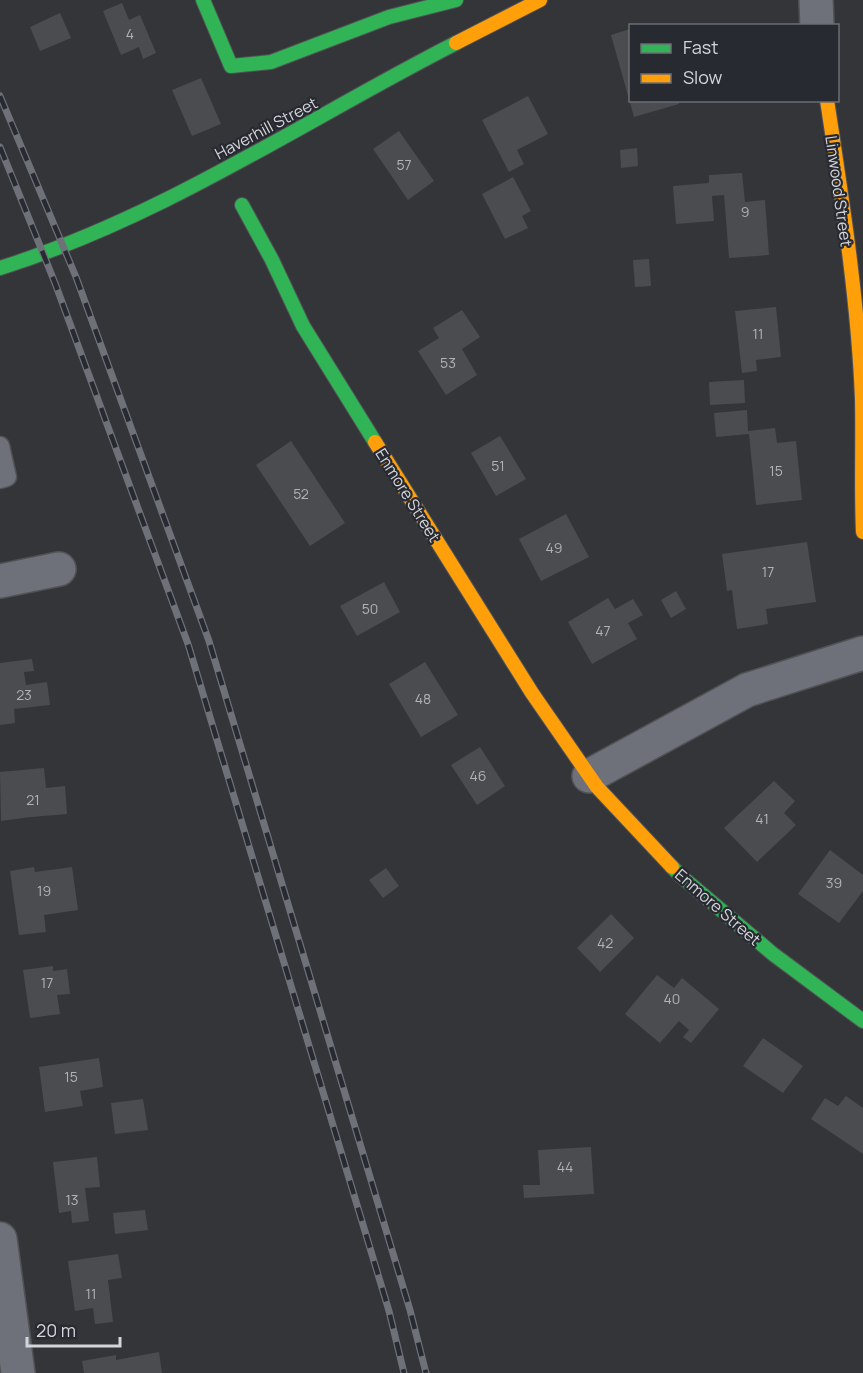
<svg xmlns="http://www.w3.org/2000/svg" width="863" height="1373" font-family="Manrope,sans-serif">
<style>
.building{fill:#4b4c4f}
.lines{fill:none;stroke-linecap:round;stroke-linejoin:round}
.lane-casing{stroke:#515255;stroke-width:21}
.street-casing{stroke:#515255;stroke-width:36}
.fast-casing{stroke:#515255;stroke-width:16}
.slow-casing{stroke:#515255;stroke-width:16}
.lane{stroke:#6e717a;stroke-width:18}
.street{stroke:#6e717a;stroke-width:33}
.fast{stroke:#30b455;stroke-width:14}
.slow{stroke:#ff9f0a;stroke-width:14}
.rail-casing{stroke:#6f7179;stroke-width:7}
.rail{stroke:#272a31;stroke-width:4.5;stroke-dasharray:14;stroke-linecap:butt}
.labels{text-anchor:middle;stroke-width:4.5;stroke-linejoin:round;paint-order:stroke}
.number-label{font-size:14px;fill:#b1b3b7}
.street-label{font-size:16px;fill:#d3d5da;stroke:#272a31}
</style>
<rect width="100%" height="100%" fill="#333539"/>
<g class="building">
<path d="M 122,3 L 129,20 L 140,15 L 156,53 L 143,59 L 139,47 L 121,55 L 103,11 Z"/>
<path d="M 60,13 L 71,38 L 40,51 L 30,27 Z"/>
<path d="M 630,29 L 630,100 L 678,100 L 679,104 L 634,117 L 611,35 Z"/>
<path d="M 201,78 L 221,124 L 192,136 L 172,90 Z"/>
<path d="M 528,96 L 548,134 L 517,150 L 524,164 L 509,172 L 482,120 Z"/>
<path d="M 399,131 L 434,181 L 408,200 L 373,149 Z"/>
<path d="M 637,148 L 638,166 L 621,168 L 620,150 Z"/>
<path d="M 742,173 L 745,202 L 765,200 L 769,255 L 729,258 L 724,195 L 712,196 L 714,221 L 676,224 L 673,186 L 709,183 L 709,175 Z"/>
<path d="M 513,177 L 531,211 L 522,216 L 528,228 L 505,239 L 482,194 Z"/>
<path d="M 649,259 L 651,286 L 635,287 L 633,260 Z"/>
<path d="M 776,307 L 781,357 L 756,360 L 757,371 L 742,373 L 735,311 Z"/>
<path d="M 462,310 L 480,337 L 462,349 L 477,375 L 446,395 L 418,351 L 439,338 L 433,328 Z"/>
<path d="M 744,380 L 745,403 L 710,405 L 709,382 Z"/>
<path d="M 747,410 L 748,431 L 775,428 L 777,443 L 796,441 L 802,500 L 756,505 L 749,434 L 716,437 L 714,413 Z"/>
<path d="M 500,436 L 526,479 L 496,496 L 471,453 Z"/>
<path d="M 291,441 L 345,523 L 310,546 L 256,465 Z"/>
<path d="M 566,514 L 589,557 L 541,581 L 519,539 Z"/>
<path d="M 807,542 L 816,602 L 766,609 L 768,624 L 737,629 L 732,590 L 727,591 L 722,554 Z"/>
<path d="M 384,582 L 400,612 L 357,636 L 340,606 Z"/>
<path d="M 676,591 L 686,609 L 671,618 L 661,600 Z"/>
<path d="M 608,598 L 615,609 L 633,599 L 643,615 L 628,623 L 637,639 L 592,664 L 568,622 Z"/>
<path d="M 32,659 L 34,671 L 24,672 L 26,685 L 47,682 L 50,705 L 14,709 L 15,723 L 0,725 L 0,663 Z"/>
<path d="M 425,662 L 458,715 L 421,737 L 389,684 Z"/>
<path d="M 480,747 L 505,786 L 477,805 L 451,765 Z"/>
<path d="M 44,768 L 46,788 L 65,786 L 67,814 L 31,817 L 1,821 L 0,772 Z"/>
<path d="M 774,781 L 795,801 L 784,813 L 796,825 L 757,862 L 724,828 Z"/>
<path d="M 830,850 L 863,875 L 863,891 L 839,923 L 798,894 Z"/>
<path d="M 34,867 L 35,872 L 72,867 L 78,910 L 44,915 L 46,932 L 19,935 L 10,871 Z"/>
<path d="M 386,868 L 399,886 L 383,898 L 369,880 Z"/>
<path d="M 611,914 L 634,938 L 600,972 L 577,948 Z"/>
<path d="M 53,966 L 53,971 L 67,969 L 70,994 L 57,995 L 60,1014 L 30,1018 L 23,970 Z"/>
<path d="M 657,975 L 674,988 L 682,978 L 719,1009 L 691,1043 L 683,1037 L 689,1030 L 679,1021 L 660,1043 L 625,1014 Z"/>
<path d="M 763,1038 L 803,1066 L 783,1093 L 743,1066 Z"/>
<path d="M 99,1058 L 103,1087 L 80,1091 L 83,1106 L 45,1112 L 39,1067 Z"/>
<path d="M 846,1096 L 863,1108 L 863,1154 L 811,1119 L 825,1098 L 838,1106 Z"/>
<path d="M 143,1099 L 148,1130 L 115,1134 L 111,1103 Z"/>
<path d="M 591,1147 L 594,1194 L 524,1198 L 523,1185 L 540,1185 L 538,1150 Z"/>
<path d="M 97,1157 L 100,1187 L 85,1188 L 89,1221 L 72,1223 L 71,1211 L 59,1213 L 53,1162 Z"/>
<path d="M 145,1210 L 148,1230 L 115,1234 L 113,1213 Z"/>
<path d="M 118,1254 L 122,1278 L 108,1280 L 113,1322 L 95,1324 L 93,1308 L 75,1311 L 68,1261 Z"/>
<path d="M 159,1352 L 162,1373 L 84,1373 L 82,1361 L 116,1355 L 116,1360 Z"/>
</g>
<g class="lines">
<g class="lane-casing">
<path id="lane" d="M 0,446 L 7,477 L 0,479"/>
</g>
<g class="street-casing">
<g id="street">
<path d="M 816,0 L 817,26"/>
<path d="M 0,581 L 59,569"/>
<path d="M 589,776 L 747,690 L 863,653"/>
<path d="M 0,1239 L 18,1373"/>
</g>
</g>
<g class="fast-casing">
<g id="fast">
<path d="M 203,0 L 231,66 L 271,62 L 389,17 L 456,0"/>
<path d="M 242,205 L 272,260 L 303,326 L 375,442"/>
<path d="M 0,268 C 163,217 305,120 456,43"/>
<path d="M 672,867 L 682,877 L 773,954 L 863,1021"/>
</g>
</g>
<g class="slow-casing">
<g id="slow">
<path d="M 456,43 L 540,0"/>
<path d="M 827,100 C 842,199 858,299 862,399 C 863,444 861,488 863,532"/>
<path d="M 375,442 L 532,693 L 597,787 L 672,867"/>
</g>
</g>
<use href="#lane" class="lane"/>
<use href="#street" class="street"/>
<use href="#fast" class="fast"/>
<use href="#slow" class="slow"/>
<g class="rail-casing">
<g id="rail">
<path d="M 0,96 L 76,277 L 209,641 L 410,1310 L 426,1373"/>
<path d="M 0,147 L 55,283 L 188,644 L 389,1311 L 404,1373"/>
</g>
</g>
<use href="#rail" class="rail"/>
</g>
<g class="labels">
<g class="number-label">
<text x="130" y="39">4</text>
<text x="404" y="170">57</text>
<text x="745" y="217">9</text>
<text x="758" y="339">11</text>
<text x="448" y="368">53</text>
<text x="498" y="471">51</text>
<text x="776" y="476">15</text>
<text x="301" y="499">52</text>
<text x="554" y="553">49</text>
<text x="768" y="577">17</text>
<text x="370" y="614">50</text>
<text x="603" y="636">47</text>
<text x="24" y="700">23</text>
<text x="423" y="704">48</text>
<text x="478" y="781">46</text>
<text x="33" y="805">21</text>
<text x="762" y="824">41</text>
<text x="834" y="888">39</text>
<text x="44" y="896">19</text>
<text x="605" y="948">42</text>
<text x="47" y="988">17</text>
<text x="672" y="1004">40</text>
<text x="71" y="1082">15</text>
<text x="565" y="1172">44</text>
<text x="72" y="1205">13</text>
<text x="91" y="1299">11</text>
</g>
<g class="street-label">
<text transform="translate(266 128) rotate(-28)" y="6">Haverhill Street</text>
<text transform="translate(839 191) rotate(82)" y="6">Linwood Street</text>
<text transform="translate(408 495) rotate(58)" y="6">Enmore Street</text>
<text transform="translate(718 907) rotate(41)" y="6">Enmore Street</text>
</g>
</g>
<rect x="629" y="24" width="210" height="78" fill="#272a31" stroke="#6c6e75" stroke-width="1.5"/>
<rect x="641" y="44" width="30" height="9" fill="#30b455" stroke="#6c6e75" stroke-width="1.5"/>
<text x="683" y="54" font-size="18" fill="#d3d5da">Fast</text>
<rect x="641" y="74" width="30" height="9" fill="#ff9f0a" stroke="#6c6e75" stroke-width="1.5"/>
<text x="683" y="84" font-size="18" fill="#d3d5da">Slow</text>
<path d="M27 1337v9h93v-9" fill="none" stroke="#d3d5da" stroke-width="3"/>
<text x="36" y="1337" font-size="18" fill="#d3d5da" stroke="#272a31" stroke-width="4.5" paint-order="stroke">20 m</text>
</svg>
